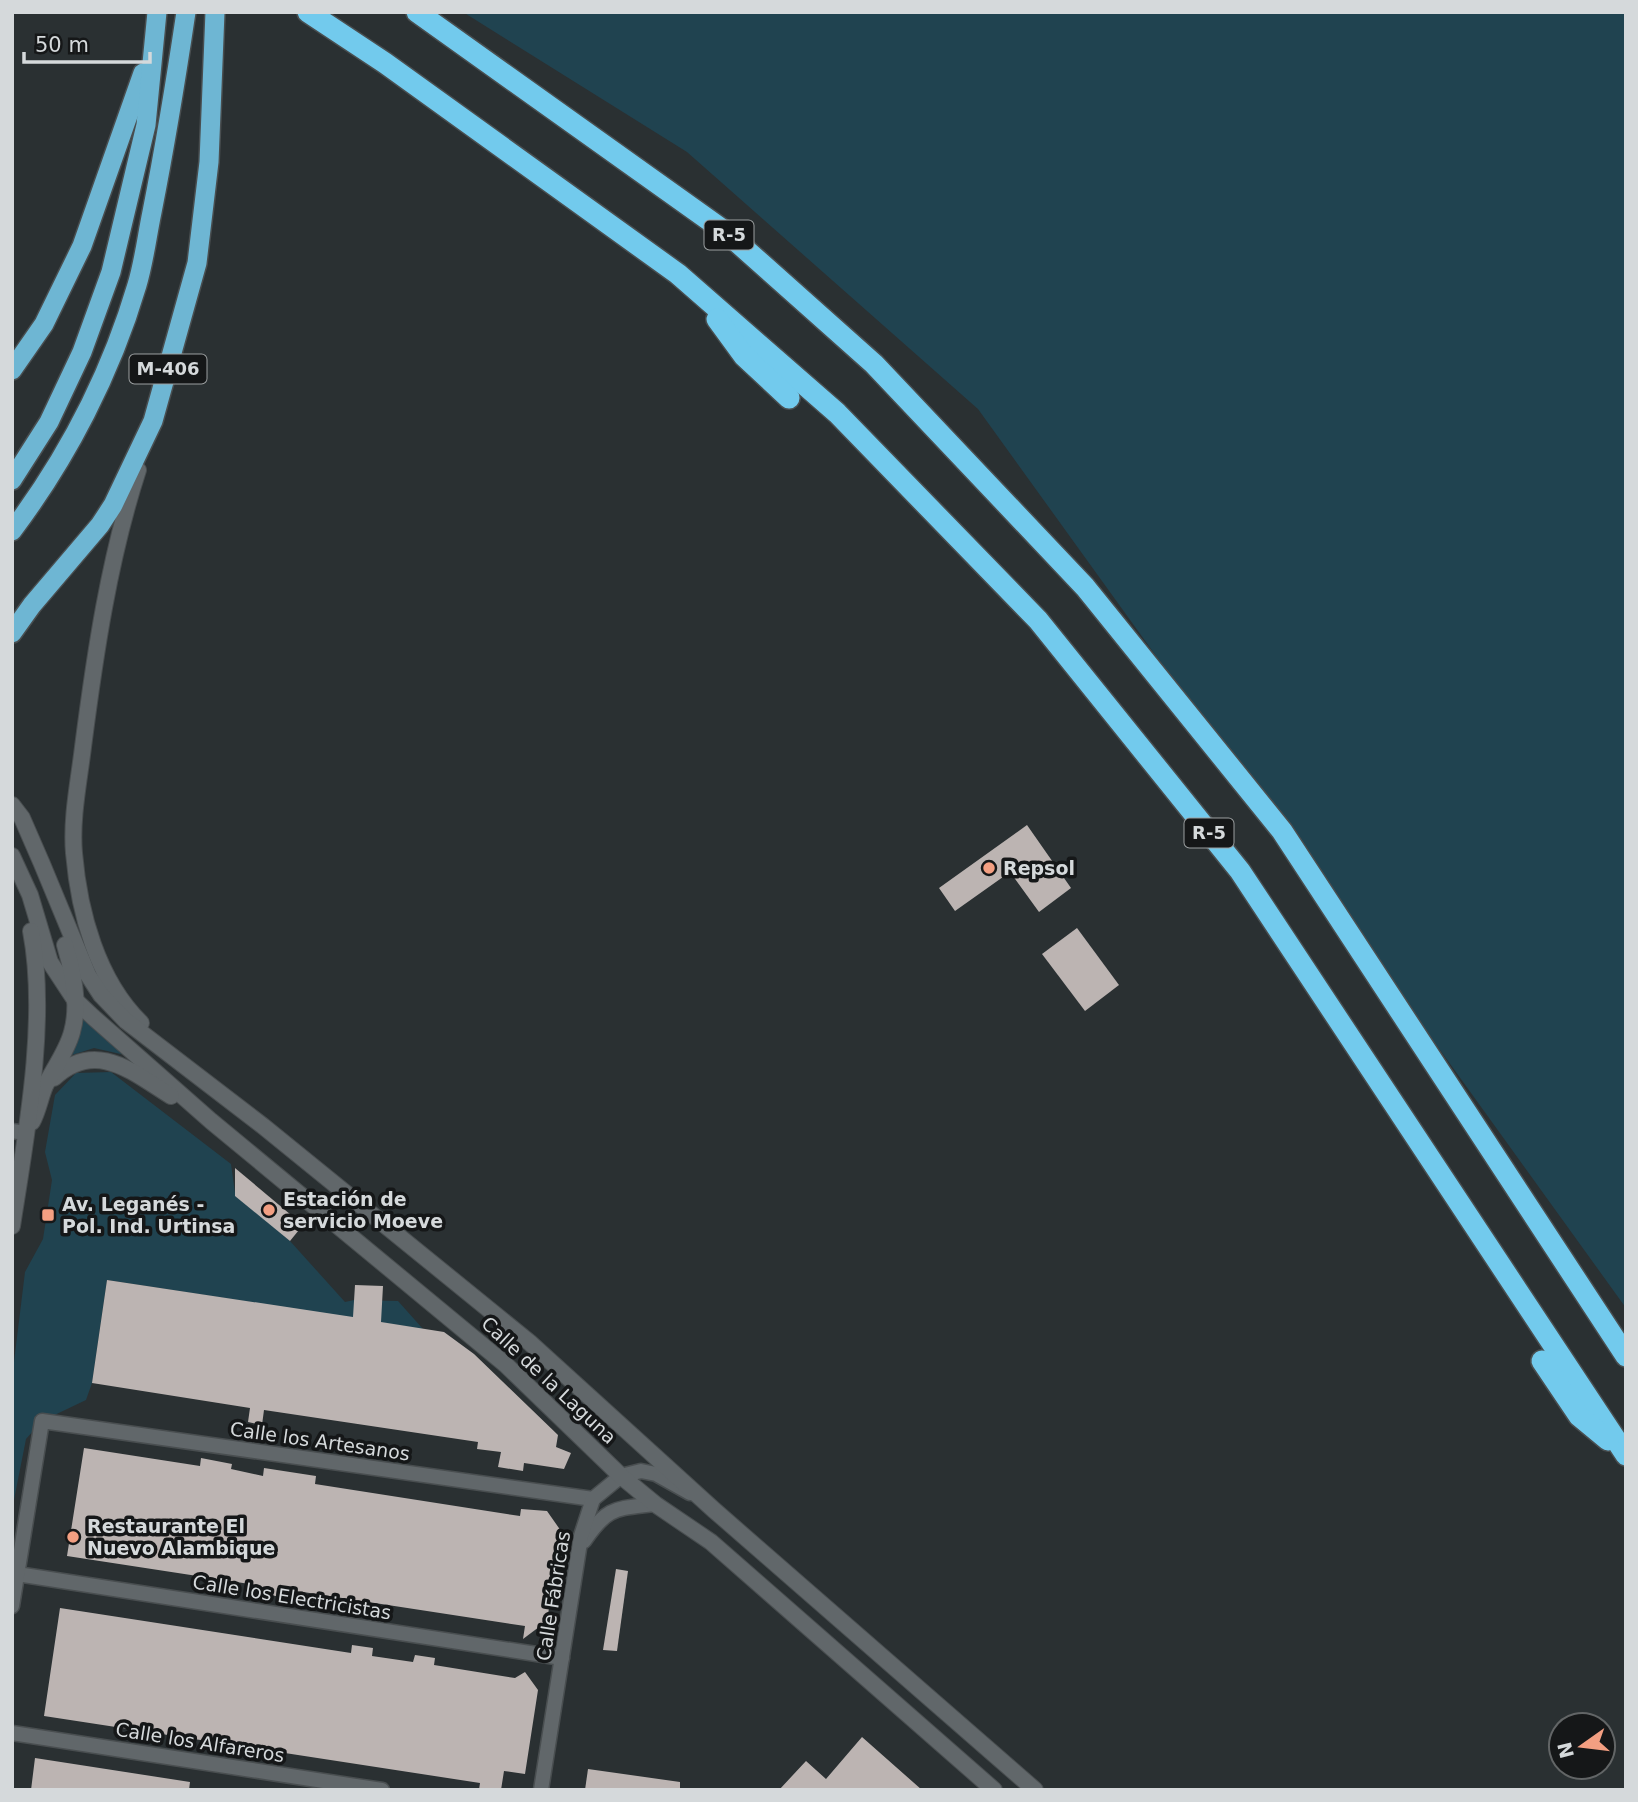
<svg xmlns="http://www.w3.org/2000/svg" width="1638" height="1802" font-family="'DejaVu Sans',sans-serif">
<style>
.green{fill:#204350}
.building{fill:#bcb4b2}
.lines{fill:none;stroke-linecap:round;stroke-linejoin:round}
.minor-casing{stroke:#494e50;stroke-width:17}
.tertiary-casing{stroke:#494e50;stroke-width:18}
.trunk-casing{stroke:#494e50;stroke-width:22}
.motorway-casing{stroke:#494e50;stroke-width:24}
.minor{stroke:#61676a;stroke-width:14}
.tertiary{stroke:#61676a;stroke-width:16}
.trunk{stroke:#6eb6d3;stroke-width:19}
.motorway{stroke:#72caed;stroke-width:21}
.poi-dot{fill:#f39f82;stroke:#151718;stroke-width:2.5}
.labels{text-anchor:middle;stroke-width:7;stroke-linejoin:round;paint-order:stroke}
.shield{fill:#151718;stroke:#9b9fa0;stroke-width:2}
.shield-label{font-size:18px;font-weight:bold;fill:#d5d9db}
.poi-label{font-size:19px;font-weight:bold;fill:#d5d9db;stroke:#151718;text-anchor:start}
.street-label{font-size:19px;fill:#d5d9db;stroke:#151718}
</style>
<rect width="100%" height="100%" fill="#2a3032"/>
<g class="green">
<path d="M 463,12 L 1626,12 L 1626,1308 L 978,409 L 687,152 Z"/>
<path d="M 84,1016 L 125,1055 L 94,1048 L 72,1055 Z"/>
<path d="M 111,1072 L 231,1164 L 235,1193 L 290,1241 L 345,1302 L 354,1300 L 398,1301 L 423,1329 L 107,1280 L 92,1383 L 86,1400 L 42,1421 L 26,1439 L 12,1510 L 12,1378 L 25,1272 L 43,1239 L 52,1180 L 45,1152 L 55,1095 L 76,1073 Z"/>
</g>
<g class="building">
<path d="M 1027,825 L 1071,888 L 1039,912 L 1010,872 L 955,911 L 939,888 Z"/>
<path d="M 1077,928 L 1119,985 L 1085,1011 L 1042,954 Z"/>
<path d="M 235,1168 L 303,1225 L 290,1241 L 235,1196 Z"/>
<path d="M 107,1280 L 353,1317 L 355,1285 L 383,1286 L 381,1322 L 444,1332 L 474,1354 L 558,1435 L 556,1447 L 571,1453 L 564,1469 L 524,1463 L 523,1471 L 498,1467 L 501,1452 L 477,1449 L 478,1442 L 264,1410 L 262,1425 L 248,1422 L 250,1408 L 92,1383 Z"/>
<path d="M 84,1448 L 200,1466 L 201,1458 L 232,1464 L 231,1469 L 263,1476 L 264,1468 L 316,1476 L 315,1484 L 520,1516 L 521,1509 L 547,1511 L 561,1531 L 547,1621 L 523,1639 L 525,1626 L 277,1588 L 276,1596 L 255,1593 L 256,1585 L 67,1556 Z"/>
<path d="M 616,1569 L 628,1571 L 617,1651 L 603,1650 Z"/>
<path d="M 60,1608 L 351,1653 L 352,1645 L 373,1648 L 372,1656 L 413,1662 L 415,1655 L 435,1658 L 434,1665 L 515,1678 L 525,1672 L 538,1690 L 525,1774 L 504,1771 L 501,1790 L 479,1790 L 480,1783 L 44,1716 Z"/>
<path d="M 862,1737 L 922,1790 L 779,1790 L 806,1761 L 826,1779 Z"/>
<path d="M 35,1758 L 190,1782 L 189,1790 L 31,1790 Z"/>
<path d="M 588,1769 L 680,1782 L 680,1790 L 585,1790 Z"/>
</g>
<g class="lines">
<g class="minor-casing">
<g id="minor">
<path d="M 12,1131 L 25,1133"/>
<path d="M 584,1541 C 608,1506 615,1509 655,1504"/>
<path d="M 17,1574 L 562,1658"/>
<path d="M 12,1606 L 42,1421 L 593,1499"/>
<path d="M 12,1733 L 382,1790"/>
<path d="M 541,1790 L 581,1536 L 593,1499 L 621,1476 L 641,1471 L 656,1474 L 690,1493"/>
</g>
</g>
<g class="tertiary-casing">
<g id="tertiary">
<path d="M 138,470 C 109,559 95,654 83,747 C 79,781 71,818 74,853 C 79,912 97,980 141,1023"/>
<path d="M 12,805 L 22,818 L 42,864 L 88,975 L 101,995 L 126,1021 L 263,1126 L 529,1342 L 714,1510 L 1035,1790"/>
<path d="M 12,856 L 30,895 L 50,962 L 75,1000 L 93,1017 L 211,1121 L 505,1364 L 621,1476 L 655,1504 L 711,1542 L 994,1790"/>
<path d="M 54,1078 C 96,1039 132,1072 171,1096"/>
<path d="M 32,1122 C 38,1111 40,1098 45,1086 C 54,1068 67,1051 72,1032 C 80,1004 73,972 65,945"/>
<path d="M 12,1226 C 26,1136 48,1020 31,931"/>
</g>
</g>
<g class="trunk-casing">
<g id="trunk">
<path d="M 12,370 L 44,324 L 82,246 L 143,73"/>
<path d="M 12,480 L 49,422 L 82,352 L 111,272 L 146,125 L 157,12"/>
<path d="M 12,531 C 67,458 111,373 137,285 C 144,262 147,236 152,212 C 165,146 176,79 186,12"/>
<path d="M 12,633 L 32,605 L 100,525 L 113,505 L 153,421 L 197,263 L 209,162 L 215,12"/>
</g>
</g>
<g class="motorway-casing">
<g id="motorway">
<path d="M 308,12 L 385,63 L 678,274 L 837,413 L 1038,620 L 1240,871 L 1626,1455"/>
<path d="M 417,12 L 727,233 L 874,364 L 1085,587 L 1282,831 L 1626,1356"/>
<path d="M 717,319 L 744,356 L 789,398"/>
<path d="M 1542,1361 L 1579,1416 L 1608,1440"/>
</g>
</g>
<use href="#minor" class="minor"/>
<use href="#tertiary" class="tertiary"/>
<use href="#trunk" class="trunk"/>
<use href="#motorway" class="motorway"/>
</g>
<g class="poi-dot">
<circle cx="989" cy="868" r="7"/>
<circle cx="269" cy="1210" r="7"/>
<rect x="41" y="1208" width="14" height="14" rx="3.5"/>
<circle cx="73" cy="1537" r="7"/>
</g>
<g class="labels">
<g class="shield">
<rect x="704.5" y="220.5" width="49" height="29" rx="5"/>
<rect x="129.5" y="354.5" width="77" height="29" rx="5"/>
<rect x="1184.5" y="818.5" width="49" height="29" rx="5"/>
</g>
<g class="shield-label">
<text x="729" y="241">R-5</text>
<text x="168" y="375">M-406</text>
<text x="1209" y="839">R-5</text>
</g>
<g class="poi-label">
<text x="1003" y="875">Repsol</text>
<text x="283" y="1206">Estación de<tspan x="283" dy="22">servicio Moeve</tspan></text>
<text x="62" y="1211">Av. Leganés -<tspan x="62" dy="22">Pol. Ind. Urtinsa</tspan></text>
<text x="87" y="1533">Restaurante El<tspan x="87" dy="22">Nuevo Alambique</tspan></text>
</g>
<g class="street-label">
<text transform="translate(549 1380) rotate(43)" y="7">Calle de la Laguna</text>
<text transform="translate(320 1441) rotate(8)" y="7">Calle los Artesanos</text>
<text transform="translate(553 1596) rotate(-81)" y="7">Calle Fábricas</text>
<text transform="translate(292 1597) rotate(9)" y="7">Calle los Electricistas</text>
<text transform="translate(200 1742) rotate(9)" y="7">Calle los Alfareros</text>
</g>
</g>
<rect width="1638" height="1802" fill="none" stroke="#d5d9db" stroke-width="28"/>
<g transform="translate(1582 1746) rotate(256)"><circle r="33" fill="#151718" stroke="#626566" stroke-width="2"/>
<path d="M0-5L12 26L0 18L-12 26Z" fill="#f39f82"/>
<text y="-10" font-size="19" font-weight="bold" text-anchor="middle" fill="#d5d9db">N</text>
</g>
<path d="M24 52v10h126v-10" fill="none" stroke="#d5d9db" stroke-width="3.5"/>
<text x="35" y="52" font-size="21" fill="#d5d9db" stroke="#151718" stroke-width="5" paint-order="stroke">50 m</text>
</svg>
